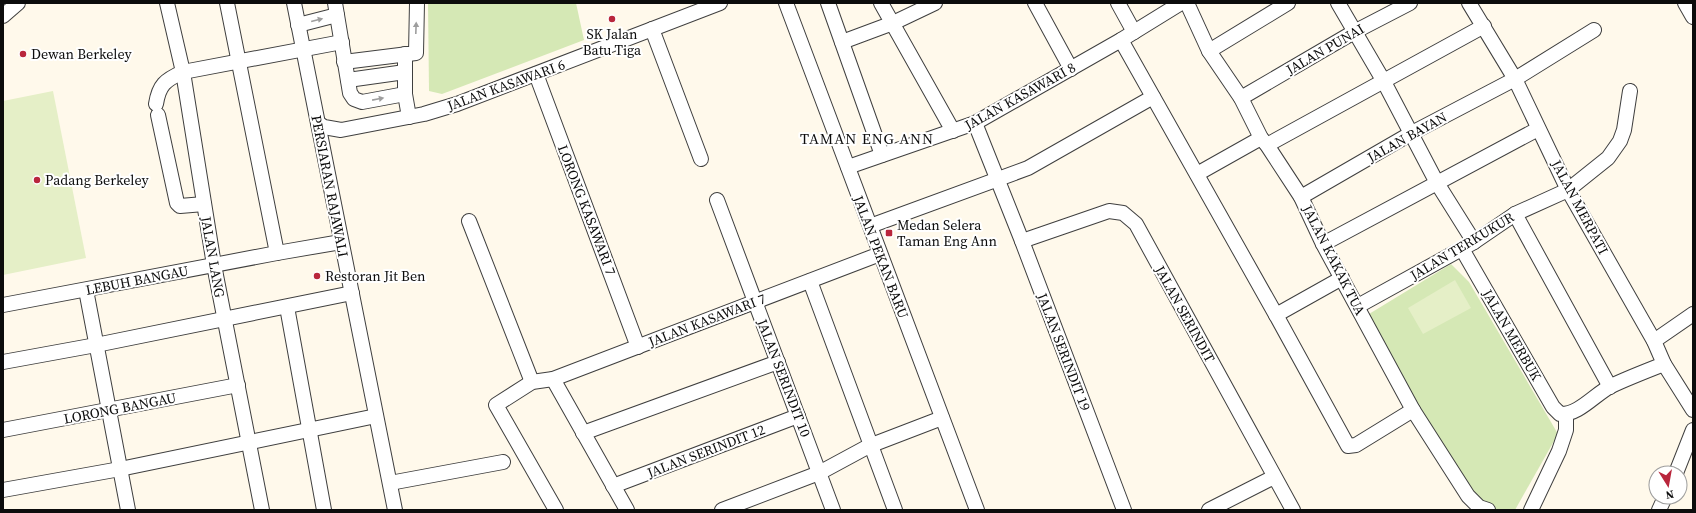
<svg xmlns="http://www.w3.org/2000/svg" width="1696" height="513" font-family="'Source Serif 4',serif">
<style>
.green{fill:#d5e8b5}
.pitch{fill:#e5efc7}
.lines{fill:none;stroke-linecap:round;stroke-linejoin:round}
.minor-casing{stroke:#3f3f3f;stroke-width:16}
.minor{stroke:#fff;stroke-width:14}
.oneway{fill:#9e9e9e}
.poi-dot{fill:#b9263c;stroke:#fff;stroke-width:1.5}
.labels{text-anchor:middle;stroke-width:4;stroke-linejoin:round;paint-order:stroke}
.poi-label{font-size:14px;fill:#0c0c0c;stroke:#fff;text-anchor:start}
.street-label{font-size:14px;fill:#0c0c0c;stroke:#fff}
.neighbourhood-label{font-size:15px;letter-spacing:1px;fill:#0c0c0c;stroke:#fff}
</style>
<rect width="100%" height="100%" fill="#fff9eb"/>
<g class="green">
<path d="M 428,3 L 576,3 L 584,40 L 442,94 L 429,91 Z"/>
<path d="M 1451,264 L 1469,282 L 1558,434 L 1515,510 L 1484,510 L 1413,400 L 1369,314 Z"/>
</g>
<g class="pitch">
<path d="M 53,91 L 86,258 L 3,275 L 3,101 Z"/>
<path d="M 1455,280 L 1471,308 L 1423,334 L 1408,308 Z"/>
</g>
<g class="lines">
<g class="minor-casing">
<g id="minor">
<path d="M 167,3 L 183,72 L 214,265 L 262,510"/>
<path d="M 227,3 L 277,253"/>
<path d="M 294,3 L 395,510"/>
<path d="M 335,3 L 350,93 L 354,99 L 362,102 L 405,94"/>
<path d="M 786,3 L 977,510"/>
<path d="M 828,3 L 882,155"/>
<path d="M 881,3 L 953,131"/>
<path d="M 1035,3 L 1071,69"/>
<path d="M 1118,3 L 1134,32"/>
<path d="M 1187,3 L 1209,51 L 1241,98 L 1261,138 L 1267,145 L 1301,197 L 1323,244 L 1413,410 L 1468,496 L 1479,507 L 1488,510"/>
<path d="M 1338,3 L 1383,80 L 1437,183 L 1474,242"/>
<path d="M 1469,3 L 1515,79 L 1568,190 L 1654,341 L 1664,364 L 1693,410"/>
<path d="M 1685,3 L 1693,17"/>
<path d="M 3,16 L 18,3"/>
<path d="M 298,25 L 337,15"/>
<path d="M 652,29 L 701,159"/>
<path d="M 1121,40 L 1276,315 L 1348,446 L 1356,445 L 1413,410"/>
<path d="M 842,42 L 893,23 L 935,3"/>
<path d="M 1209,51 L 1288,3"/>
<path d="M 405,54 L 405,94 L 409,117"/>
<path d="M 344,62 L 416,53 L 417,3"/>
<path d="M 536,74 L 638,347"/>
<path d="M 348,80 L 405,72"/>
<path d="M 1241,98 L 1354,32 L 1410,3"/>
<path d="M 156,104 C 159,85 165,80 183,72 L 342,42"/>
<path d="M 158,115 L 177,203 L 180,206 L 204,204"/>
<path d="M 318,123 L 324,127 L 341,130 L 424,114 L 457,104 L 720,3"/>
<path d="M 975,123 L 1022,241 L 1124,510"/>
<path d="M 1267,145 L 1484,26"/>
<path d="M 848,167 L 975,123 L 1121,40 L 1181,3"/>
<path d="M 1197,174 L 1261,138"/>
<path d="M 1301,197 L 1410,134 L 1515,79 L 1594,30"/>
<path d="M 717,200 L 833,510"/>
<path d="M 1515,214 L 1610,387"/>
<path d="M 469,221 L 532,382"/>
<path d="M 870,226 L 1028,168 L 1153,97"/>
<path d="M 1022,241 L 1109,211 L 1123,213 L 1136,224 L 1293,510"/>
<path d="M 1323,244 L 1538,129"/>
<path d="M 1462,249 L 1553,407 L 1560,414 C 1579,415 1595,394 1611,386 C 1628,378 1646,371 1664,364"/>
<path d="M 810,281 L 895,510"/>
<path d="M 86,290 L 128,510"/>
<path d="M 3,305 L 277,253 L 341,242"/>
<path d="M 1358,306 L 1474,242 L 1515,214 L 1568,190 L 1608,158 L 1620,141 L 1624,130 L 1630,91"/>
<path d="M 287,307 L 324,510"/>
<path d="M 1276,315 L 1342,278"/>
<path d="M 1654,341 L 1693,314"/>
<path d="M 3,362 L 96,345 L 352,293"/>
<path d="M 553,379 L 627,510"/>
<path d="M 3,430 L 238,385"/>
<path d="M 583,433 L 778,362"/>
<path d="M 1676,473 L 1693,430"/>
<path d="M 390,483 L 503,462"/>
<path d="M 613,486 L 798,416"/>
<path d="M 3,490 L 120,469 L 376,416"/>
<path d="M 556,510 L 496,405 L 532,382 L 553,379 L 880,254"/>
<path d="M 722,510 L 819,473 L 869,446 L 942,418"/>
<path d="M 1209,510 L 1274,477"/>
<path d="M 1531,510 L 1559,451 L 1566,430 L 1566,414"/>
<path d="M 1659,510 L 1665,497"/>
</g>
</g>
<use href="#minor" class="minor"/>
</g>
<defs><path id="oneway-solid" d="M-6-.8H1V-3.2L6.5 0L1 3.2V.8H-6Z"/></defs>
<g class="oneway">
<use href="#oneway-solid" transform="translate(317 20) rotate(-14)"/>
<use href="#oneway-solid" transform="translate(416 28) rotate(-88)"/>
<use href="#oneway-solid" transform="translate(378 99) rotate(-11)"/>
</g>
<g class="poi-dot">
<circle cx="612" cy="19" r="4"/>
<circle cx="23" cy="54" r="4"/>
<circle cx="37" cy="180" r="4"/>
<rect x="885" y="229" width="8" height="8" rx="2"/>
<circle cx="317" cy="276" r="4"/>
</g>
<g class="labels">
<g class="poi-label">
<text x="612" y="39" text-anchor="middle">SK Jalan<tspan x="612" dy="16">Batu Tiga</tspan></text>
<text x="31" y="59">Dewan Berkeley</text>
<text x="45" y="185">Padang Berkeley</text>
<text x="897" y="230">Medan Selera<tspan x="897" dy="16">Taman Eng Ann</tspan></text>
<text x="325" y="281">Restoran Jit Ben</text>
</g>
<g class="street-label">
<text transform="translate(1325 49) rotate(-30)" y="5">JALAN PUNAI</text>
<text transform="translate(506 85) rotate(-20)" y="5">JALAN KASAWARI 6</text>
<text transform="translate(1020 96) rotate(-29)" y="5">JALAN KASAWARI 8</text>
<text transform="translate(1407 137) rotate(-29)" y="5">JALAN BAYAN</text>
<text transform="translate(330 186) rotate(79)" y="5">PERSIARAN RAJAWALI</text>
<text transform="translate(1580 207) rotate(62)" y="5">JALAN MERPATI</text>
<text transform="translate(587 210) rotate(69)" y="5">LORONG KASAWARI 7</text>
<text transform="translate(1462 246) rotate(-31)" y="5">JALAN TERKUKUR</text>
<text transform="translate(213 257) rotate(80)" y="5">JALAN LANG</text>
<text transform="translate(881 257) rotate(69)" y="5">JALAN PEKAN BARU</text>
<text transform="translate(1334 260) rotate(63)" y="5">JALAN KAKAK TUA</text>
<text transform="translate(137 280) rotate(-11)" y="5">LEBUH BANGAU</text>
<text transform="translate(1185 314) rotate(61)" y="5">JALAN SERINDIT</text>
<text transform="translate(707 320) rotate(-21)" y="5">JALAN KASAWARI 7</text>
<text transform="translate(1512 335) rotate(60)" y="5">JALAN MERBUK</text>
<text transform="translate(1064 352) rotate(69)" y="5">JALAN SERINDIT 19</text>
<text transform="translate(784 378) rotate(69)" y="5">JALAN SERINDIT 10</text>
<text transform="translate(120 408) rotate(-11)" y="5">LORONG BANGAU</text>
<text transform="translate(706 451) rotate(-21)" y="5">JALAN SERINDIT 12</text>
</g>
<g class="neighbourhood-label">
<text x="867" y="144">TAMAN ENG ANN</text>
</g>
</g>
<rect width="1696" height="513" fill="none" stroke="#0c0c0c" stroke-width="8"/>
<g transform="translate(1668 485) rotate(169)"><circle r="19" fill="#ffffff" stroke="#9e9e9e"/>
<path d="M0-3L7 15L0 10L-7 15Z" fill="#b9263c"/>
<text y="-6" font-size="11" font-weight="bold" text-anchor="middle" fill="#0c0c0c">N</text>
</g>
</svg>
